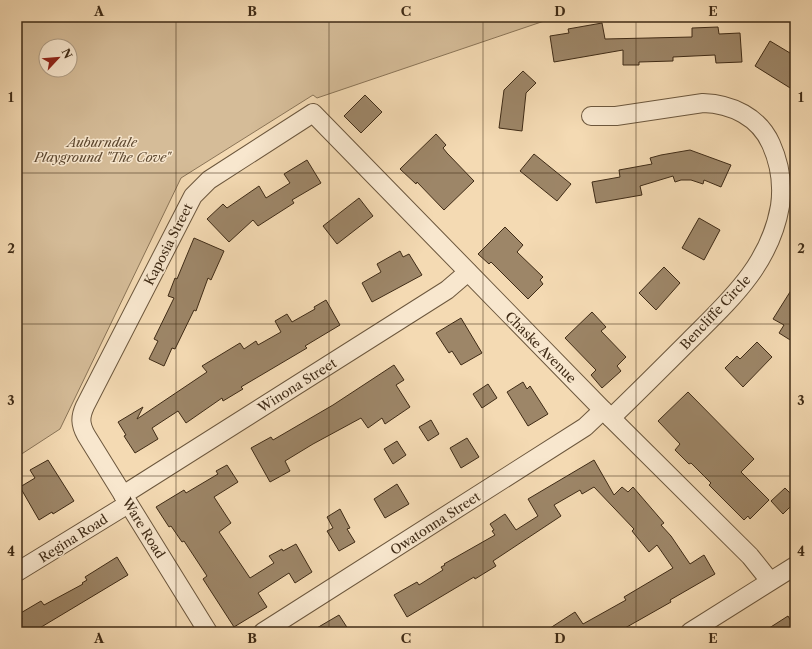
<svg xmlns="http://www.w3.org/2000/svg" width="812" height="649" font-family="'Libre Caslon Text',serif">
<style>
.green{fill:#d5bc98;stroke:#8a7457;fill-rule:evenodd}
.building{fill:#9d8668;stroke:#3f2b16}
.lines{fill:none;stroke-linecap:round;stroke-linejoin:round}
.minor-casing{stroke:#6c573d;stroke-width:20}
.minor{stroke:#f8e7ce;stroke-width:18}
.grid{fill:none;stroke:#3f2b16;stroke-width:1;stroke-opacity:0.55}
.labels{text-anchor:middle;stroke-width:3;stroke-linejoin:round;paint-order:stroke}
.park-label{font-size:13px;font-style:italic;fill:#5d4830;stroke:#f8e7ce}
.street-label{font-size:13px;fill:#3f2b16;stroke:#f8e7ce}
.neatline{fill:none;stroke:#3f2b16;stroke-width:1.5}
.grid-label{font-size:13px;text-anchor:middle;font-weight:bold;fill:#3f2b16}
</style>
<rect width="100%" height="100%" fill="#f4dab3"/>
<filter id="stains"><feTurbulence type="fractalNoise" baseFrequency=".005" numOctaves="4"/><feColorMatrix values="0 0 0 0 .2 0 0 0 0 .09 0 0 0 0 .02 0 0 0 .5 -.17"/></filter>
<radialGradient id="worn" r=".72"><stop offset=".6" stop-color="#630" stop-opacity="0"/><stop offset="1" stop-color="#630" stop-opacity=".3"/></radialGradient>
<path class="green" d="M 17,17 L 556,17 L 317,98 L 313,95 L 181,178 L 60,429 L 17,457 ZM 46,46 L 70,46 L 70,70 L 46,70 Z"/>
<g class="building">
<path d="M 602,23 L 605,39 L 692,37 L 692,28 L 718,27 L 719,34 L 740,33 L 742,62 L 716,63 L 715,55 L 673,57 L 673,61 L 639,62 L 639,65 L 623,65 L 623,50 L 554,62 L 550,36 L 569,33 L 568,29 Z"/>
<path d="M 770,41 L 795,56 L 795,91 L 755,66 Z"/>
<path d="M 523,71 L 536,83 L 526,93 L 522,131 L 499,128 L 504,90 Z"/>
<path d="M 365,95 L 382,112 L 361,133 L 344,116 Z"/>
<path d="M 436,134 L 446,145 L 443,148 L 447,153 L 474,181 L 444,210 L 417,182 L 416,184 L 400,169 Z"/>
<path d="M 690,150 L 731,165 L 721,187 L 704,180 L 703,184 L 691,180 L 681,180 L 675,182 L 673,176 L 640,186 L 642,195 L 596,203 L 592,182 L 620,177 L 619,170 L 652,164 L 650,158 L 661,155 Z"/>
<path d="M 534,154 L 571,184 L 557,201 L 520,171 Z"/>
<path d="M 307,160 L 321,183 L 292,200 L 294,203 L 258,226 L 253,220 L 229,242 L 207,219 L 223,204 L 227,208 L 259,186 L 266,198 L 290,183 L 284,174 Z"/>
<path d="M 359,198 L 373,216 L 337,244 L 323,226 Z"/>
<path d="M 699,218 L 720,230 L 704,260 L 682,248 Z"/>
<path d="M 505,227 L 523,245 L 517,252 L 543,277 L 540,280 L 543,284 L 528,299 L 491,262 L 489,264 L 478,254 Z"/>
<path d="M 194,238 L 224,251 L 211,280 L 208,278 L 196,311 L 194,310 L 175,349 L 172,348 L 164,366 L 149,359 L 158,341 L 154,339 L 174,298 L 168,296 L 175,278 L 177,279 Z"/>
<path d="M 400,251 L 403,257 L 409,254 L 422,275 L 372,302 L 362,283 L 381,272 L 377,264 Z"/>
<path d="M 664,267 L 680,283 L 656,310 L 639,293 Z"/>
<path d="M 795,284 L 795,343 L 779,333 L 784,325 L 773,319 Z"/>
<path d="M 326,300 L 340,325 L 305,346 L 307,348 L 241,387 L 243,389 L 223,401 L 222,398 L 186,423 L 178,411 L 152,428 L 158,439 L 135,453 L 124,436 L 126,435 L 118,422 L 143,407 L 137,419 L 207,372 L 202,366 L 240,343 L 244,349 L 256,341 L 258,345 L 281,332 L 275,321 L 287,314 L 292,322 L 315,309 L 314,307 Z"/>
<path d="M 592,312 L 606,327 L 601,331 L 626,357 L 617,366 L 621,371 L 602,388 L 591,375 L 596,370 L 565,338 Z"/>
<path d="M 461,318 L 482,353 L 461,365 L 452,351 L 449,353 L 436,333 Z"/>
<path d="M 757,342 L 772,357 L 743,387 L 725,368 L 737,356 L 740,359 Z"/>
<path d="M 394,365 L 404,380 L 396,385 L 410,407 L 385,424 L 382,418 L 368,428 L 361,418 L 313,444 L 285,461 L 290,471 L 270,482 L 251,448 L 271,437 L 273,440 L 333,405 Z"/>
<path d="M 523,382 L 527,389 L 530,386 L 548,414 L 528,426 L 507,392 Z"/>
<path d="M 488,384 L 497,398 L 482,408 L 473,394 Z"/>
<path d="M 688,392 L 754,459 L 741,472 L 769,500 L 750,519 L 748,516 L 744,520 L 709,485 L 711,483 L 691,463 L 689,464 L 675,450 L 680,444 L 658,421 Z"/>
<path d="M 431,420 L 439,434 L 428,441 L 419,427 Z"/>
<path d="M 467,438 L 479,457 L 461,468 L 450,448 Z"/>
<path d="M 397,441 L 406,455 L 393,464 L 384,449 Z"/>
<path d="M 48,460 L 74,501 L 53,514 L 52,512 L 39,520 L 20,487 L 35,478 L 30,470 Z"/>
<path d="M 594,460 L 614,495 L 622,487 L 628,492 L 633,487 L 664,523 L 661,525 L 671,536 L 690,564 L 704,555 L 715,574 L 670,600 L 671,602 L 618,632 L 544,632 L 575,612 L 583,624 L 626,600 L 624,597 L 673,568 L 657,545 L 649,552 L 632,531 L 634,529 L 594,487 L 582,494 L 580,490 L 554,505 L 561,516 L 493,561 L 496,566 L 475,579 L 474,577 L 407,617 L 394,595 L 417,582 L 419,585 L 443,570 L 441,567 L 445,565 L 444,564 L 495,535 L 492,531 L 494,530 L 490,524 L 505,514 L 516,530 L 538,516 L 528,499 Z"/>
<path d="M 227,465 L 238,482 L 214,497 L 231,523 L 219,532 L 250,578 L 274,563 L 269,556 L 282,549 L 283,551 L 296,544 L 312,572 L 295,583 L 289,573 L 258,593 L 267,607 L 234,627 L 203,579 L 207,576 L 184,541 L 182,542 L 171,526 L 169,527 L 156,507 L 184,490 L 186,493 L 218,474 L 216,471 Z"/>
<path d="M 397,484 L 409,504 L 385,518 L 374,499 Z"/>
<path d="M 785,488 L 795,498 L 795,502 L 783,514 L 771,501 Z"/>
<path d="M 340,509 L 350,528 L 347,529 L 355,542 L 339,551 L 327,531 L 333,528 L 327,517 Z"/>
<path d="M 117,557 L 128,575 L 33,632 L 23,632 L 17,622 L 22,619 L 19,614 L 41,601 L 44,605 L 83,584 L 82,583 L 87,580 L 85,577 Z"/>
<path d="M 339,615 L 350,632 L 310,632 Z"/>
<path d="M 788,616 L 795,628 L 795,632 L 763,632 Z"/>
</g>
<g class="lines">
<g class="minor-casing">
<g id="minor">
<path d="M 591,116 L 616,116 L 703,103 C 732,104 759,117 771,144 C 780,164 783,185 780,206 C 770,265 729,301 689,341 C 663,367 637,393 611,418"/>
<path d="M 123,495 L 447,290 L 468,272"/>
<path d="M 17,572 L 128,504"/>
<path d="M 208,632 L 86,435 C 80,424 80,417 85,406 L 193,196 L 209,180 L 313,113 L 603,410 L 750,556 L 770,581"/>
<path d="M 263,632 L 585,427 L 603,410"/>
<path d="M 690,632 L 795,566"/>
</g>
</g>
<use href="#minor" class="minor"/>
</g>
<path class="grid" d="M 176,17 L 176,632M 329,17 L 329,632M 483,17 L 483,632M 636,17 L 636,632M 17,173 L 795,173M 17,324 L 795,324M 17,476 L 795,476"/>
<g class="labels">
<g class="park-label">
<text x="102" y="147">Auburndale<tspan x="102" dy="15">Playground "The Cove"</tspan></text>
</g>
<g class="street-label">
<text transform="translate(168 244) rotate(-63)" y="5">Kaposia Street</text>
<text transform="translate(715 312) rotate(-47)" y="5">Bencliffe Circle</text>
<text transform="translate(541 347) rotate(45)" y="5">Chaske Avenue</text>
<text transform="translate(297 385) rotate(-32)" y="5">Winona Street</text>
<text transform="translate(435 523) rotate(-33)" y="5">Owatonna Street</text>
<text transform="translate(144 528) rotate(58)" y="5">Ware Road</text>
<text transform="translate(73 538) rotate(-32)" y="5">Regina Road</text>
</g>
</g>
<rect width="812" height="649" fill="none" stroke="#f4dab3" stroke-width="44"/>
<g transform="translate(58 58) rotate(64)"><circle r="19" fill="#f8e7ce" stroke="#ae9c84"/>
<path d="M0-3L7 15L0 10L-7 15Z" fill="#8f2418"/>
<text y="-6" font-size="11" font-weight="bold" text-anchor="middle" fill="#3f2b16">N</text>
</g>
<rect x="22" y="22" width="768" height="605" class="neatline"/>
<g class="grid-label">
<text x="99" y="16">A</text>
<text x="252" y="16">B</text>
<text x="406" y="16">C</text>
<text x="560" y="16">D</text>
<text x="713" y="16">E</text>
<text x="11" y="102">1</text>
<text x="801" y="102">1</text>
<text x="11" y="253">2</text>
<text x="801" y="253">2</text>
<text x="11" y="405">3</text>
<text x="801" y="405">3</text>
<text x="11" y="556">4</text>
<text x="801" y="556">4</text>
<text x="99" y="643">A</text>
<text x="252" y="643">B</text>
<text x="406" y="643">C</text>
<text x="560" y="643">D</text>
<text x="713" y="643">E</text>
</g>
<rect width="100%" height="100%" filter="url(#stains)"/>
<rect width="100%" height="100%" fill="url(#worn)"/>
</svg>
